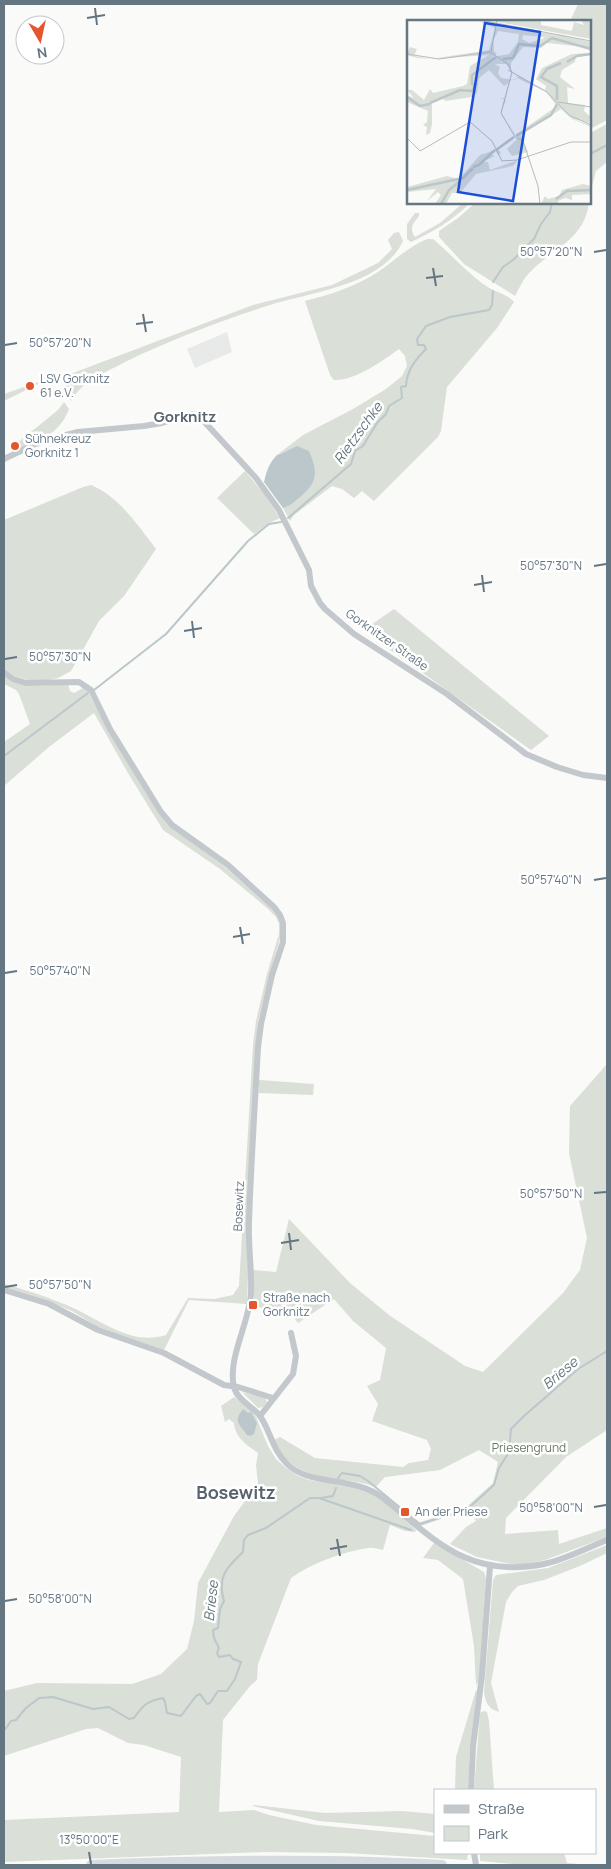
<svg xmlns="http://www.w3.org/2000/svg" width="611" height="1869" font-family="Manrope,sans-serif">
<style>
.built{fill:#e8e9e9}
.green{fill:#dadfd7}
.water{fill:#bbc7cb}
.lines{fill:none;stroke-linecap:round;stroke-linejoin:round}
.stream{stroke:#bbc7cb;stroke-width:2}
.minor{stroke:#c3c8cc;stroke-width:6}
.highway{stroke:#d6dbdf;stroke-width:10}
.ticks{fill:none;stroke:#657683;stroke-width:2}
.poi-dot{fill:#e4572e;stroke:#fff;stroke-width:2}
.labels{text-anchor:middle;stroke-width:5;stroke-linejoin:round;paint-order:stroke}
.poi-label{font-size:12px;fill:#657683;stroke:#fff;text-anchor:start}
.street-label{font-size:12px;fill:#657683;stroke:#fff}
.park-label{font-size:12px;fill:#687a64;stroke:#fff}
.water-label{font-size:14px;font-style:italic;fill:#60757c;stroke:#fff}
.quarter-label{font-size:15px;font-weight:bold;fill:#57646e;stroke:#fff}
.district-label{font-size:18px;font-weight:bold;fill:#57646e;stroke:#fff}
.inset-river{fill:none;stroke:#bbc7cb;stroke-width:2.5}
.inset-road{fill:none;stroke:#b5bdc2;stroke-width:1}
.view{fill:#1d4ed8;fill-opacity:0.15;stroke:#1d4ed8;stroke-width:2.5}
.inset-edge{fill:none;stroke:#657683;stroke-width:2.5}
.ticks-label{font-size:12px;text-anchor:middle;fill:#657683;stroke:#fff;stroke-width:5;stroke-linejoin:round;paint-order:stroke}
</style>
<rect width="100%" height="100%" fill="#fafaf8"/>
<path class="built" d="M 227,332 L 232,352 L 195,368 L 187,349 Z"/>
<g class="green">
<path d="M 578,4 L 607,4 L 607,120 L 590,129 L 590,21 L 570,21 Z"/>
<path d="M 607,124 L 607,162 L 596,171 L 590,194 L 590,133 Z"/>
<path d="M 463,203 L 470,203 C 453,220 433,232 411,242 L 407,239 L 407,224 L 415,213 L 419,213 L 419,216 C 413,224 409,227 415,237 L 440,223 Z"/>
<path d="M 475,203 L 475,202 L 589,203 C 584,240 553,248 529,273 C 523,279 519,289 515,296 L 464,264 L 439,237 L 439,231 L 458,218 Z"/>
<path d="M 399,232 L 403,241 C 383,285 311,292 270,305 C 223,320 170,340 125,362 C 105,373 83,380 71,401 C 65,394 66,385 65,376 L 253,305 L 332,285 L 378,263 L 392,249 L 388,240 L 394,233 Z"/>
<path d="M 427,239 L 433,239 C 452,255 466,272 486,286 C 495,292 507,294 514,302 L 497,328 L 447,387 L 441,431 L 438,437 L 374,501 L 362,491 L 354,498 L 342,489 L 332,486 L 294,515 L 290,521 L 283,508 L 288,506 L 281,454 L 277,455 L 303,435 L 353,409 L 386,389 L 402,376 L 407,366 L 405,356 L 399,349 C 382,361 355,381 334,380 L 330,375 L 305,301 C 329,295 357,286 378,272 C 394,261 408,247 427,239 Z"/>
<path d="M 50,378 L 4,401 L 4,394 Z"/>
<path d="M 64,402 L 69,409 C 59,435 41,439 18,449 L 16,444 L 58,410 Z"/>
<path d="M 245,471 L 265,495 L 280,518 L 269,523 L 254,534 L 217,498 Z"/>
<path d="M 91,485 C 120,497 138,526 156,549 L 124,596 L 99,621 L 71,671 L 58,678 L 44,681 L 27,680 L 14,676 L 4,668 L 4,520 L 83,487 Z"/>
<path d="M 394,609 L 549,736 L 531,750 L 365,632 L 365,629 Z"/>
<path d="M 4,675 L 26,685 L 42,686 L 65,684 L 68,684 L 70,691 L 74,693 L 83,688 L 87,690 L 107,727 L 159,814 L 169,826 L 225,867 L 269,906 L 278,916 L 282,932 L 270,973 L 258,1022 L 247,1304 L 189,1300 L 164,1350 L 98,1327 L 72,1311 L 50,1302 L 4,1288 L 4,1284 C 27,1290 51,1298 73,1308 C 102,1321 132,1346 166,1335 L 188,1298 L 214,1299 L 233,1295 L 239,1286 L 253,1045 L 256,1021 L 267,974 L 279,934 L 279,924 L 276,917 L 267,908 L 220,869 L 163,830 L 128,773 L 94,713 L 49,747 L 4,786 L 4,742 L 30,724 L 19,694 L 16,690 L 4,684 Z"/>
<path d="M 607,1064 L 607,1430 L 566,1457 L 506,1518 L 505,1534 L 558,1530 L 559,1544 L 607,1528 L 607,1537 L 545,1560 L 527,1564 L 510,1564 L 477,1557 L 450,1544 L 466,1527 L 476,1521 L 469,1510 L 465,1513 L 446,1517 L 421,1526 L 418,1523 L 445,1514 L 462,1511 L 493,1483 L 498,1462 L 479,1450 L 440,1470 L 385,1477 L 376,1487 C 346,1476 307,1483 284,1457 C 280,1452 277,1446 274,1440 L 280,1437 L 315,1458 L 403,1467 L 409,1463 L 428,1460 L 431,1449 L 427,1440 L 372,1421 L 378,1404 L 367,1386 L 380,1380 L 386,1348 L 353,1321 L 334,1299 L 298,1323 L 285,1306 L 274,1315 L 254,1304 L 253,1270 L 276,1272 L 289,1219 L 350,1283 L 389,1315 L 465,1366 L 483,1372 L 563,1293 L 580,1270 L 587,1238 L 569,1153 L 570,1106 Z"/>
<path d="M 259,1080 L 314,1084 L 313,1095 L 259,1093 Z"/>
<path d="M 242,1392 L 265,1398 L 267,1402 L 263,1407 L 258,1408 Z"/>
<path d="M 234,1397 L 252,1411 L 256,1417 L 268,1446 L 276,1459 L 286,1468 L 298,1476 L 309,1480 L 361,1488 L 381,1499 L 416,1530 L 415,1532 L 405,1531 L 390,1525 L 383,1550 C 378,1549 373,1547 368,1548 C 342,1552 312,1563 291,1578 L 258,1664 L 257,1680 L 250,1686 L 223,1720 L 219,1812 L 254,1810 L 269,1815 L 316,1825 L 435,1836 L 435,1853 L 468,1853 L 467,1860 L 346,1853 L 264,1852 L 4,1862 L 4,1820 L 179,1812 L 181,1757 L 144,1745 L 128,1743 L 98,1728 L 86,1729 L 4,1756 L 4,1691 L 37,1683 L 132,1684 L 161,1674 L 187,1649 L 194,1621 L 198,1583 L 234,1516 L 258,1483 L 256,1465 L 258,1453 C 247,1445 235,1438 234,1423 L 229,1419 L 225,1422 L 221,1406 Z"/>
<path d="M 434,1543 L 484,1572 L 486,1579 L 480,1671 L 479,1681 L 476,1685 L 474,1646 L 463,1579 L 438,1560 L 423,1558 Z"/>
<path d="M 607,1545 L 607,1553 L 580,1566 L 544,1580 L 518,1586 L 512,1592 L 506,1602 L 491,1683 L 499,1712 C 489,1709 485,1703 484,1692 L 493,1580 L 496,1575 L 548,1568 Z"/>
<path d="M 476,1690 L 477,1692 L 470,1746 L 468,1790 L 455,1790 L 456,1757 Z"/>
<path d="M 484,1711 L 487,1712 L 489,1721 L 494,1790 L 474,1790 L 480,1713 Z"/>
<path d="M 253,1805 L 325,1813 L 402,1811 L 435,1814 L 435,1833 L 412,1829 L 319,1821 L 253,1806 Z"/>
<path d="M 480,1853 L 564,1853 L 567,1863 L 588,1865 L 524,1865 L 480,1861 Z"/>
</g>
<g class="water">
<path d="M 297,446 L 309,451 C 318,472 318,482 300,497 C 294,502 290,506 283,508 L 264,482 C 267,470 269,463 277,455 L 281,454 Z"/>
<path d="M 243,1409 L 248,1413 L 251,1412 L 257,1423 L 254,1434 L 250,1436 L 247,1435 C 239,1424 233,1421 243,1409 Z"/>
</g>
<g class="lines">
<g class="stream">
<path d="M 607,119 L 607,112"/>
<path d="M 590,154 L 607,145"/>
<path d="M 493,282 L 503,267 L 513,260 L 534,239 L 541,224 L 550,212 L 552,202"/>
<path d="M 288,518 L 351,464 L 355,451 L 363,446 L 377,423 L 386,414 L 389,406 L 402,398 L 401,387 L 406,386 C 407,370 415,360 426,349 L 424,345 L 418,345 L 417,339 L 426,326 L 450,317 L 489,310 L 492,305 L 493,291"/>
<path d="M 94,690 L 166,634 L 248,541 L 269,524 L 281,522"/>
<path d="M 4,756 L 88,693"/>
<path d="M 338,1478 L 342,1473 L 360,1476 L 368,1481 L 420,1524 L 445,1516 L 463,1513 L 494,1485 L 499,1468 L 509,1452 L 511,1429 L 524,1416 L 578,1369 L 607,1351"/>
<path d="M 321,1498 L 333,1496 L 336,1488"/>
<path d="M 4,1731 L 11,1721 L 16,1720 L 26,1708 L 39,1698 L 53,1697 L 93,1709 L 109,1707 L 129,1719 L 134,1718 C 143,1705 147,1701 163,1698 L 165,1702 L 167,1713 L 181,1716 L 196,1696 L 200,1694 L 207,1704 L 210,1703 L 218,1691 L 227,1691 L 235,1679 L 241,1662 L 233,1659 L 230,1655 L 219,1657 L 217,1653 L 219,1648 L 214,1638 L 213,1630 L 218,1628 L 220,1609 L 224,1601 C 217,1577 226,1568 243,1552 L 244,1540 L 248,1535 L 266,1528 L 310,1498 L 319,1498 L 411,1530"/>
</g>
<g class="minor">
<path d="M 4,459 L 33,445 L 54,438 L 78,432 L 144,426 L 162,423 L 192,414 L 199,416 L 256,478 L 279,510 L 309,570 L 311,586 L 320,603 L 325,609 L 354,634 L 447,694 L 526,754 L 557,767 L 583,775 L 607,778"/>
<path d="M 4,672 L 13,679 L 26,683 L 79,682 L 91,690 L 110,729 L 161,812 L 172,825 L 228,865 L 274,907 L 280,915 L 283,923 L 283,942 L 272,975 L 261,1024 L 258,1047 C 255,1105 251,1163 249,1222 C 248,1246 252,1269 251,1293 C 250,1321 227,1359 234,1387 C 237,1400 252,1406 260,1416 C 271,1432 272,1449 287,1464 C 310,1487 354,1475 383,1498 C 436,1541 469,1579 544,1564 C 564,1560 587,1548 607,1540"/>
<path d="M 4,1290 L 49,1304 L 98,1330 L 164,1353 L 224,1385 L 238,1387 L 273,1398"/>
<path d="M 260,1416 L 293,1374 L 296,1356 L 291,1333"/>
<path d="M 471,1790 L 473,1746 L 482,1675 L 490,1566"/>
<path d="M 474,1853 L 476,1865"/>
</g>
<path class="highway" d="M 91,1865 C 208,1860 325,1858 442,1865"/>
</g>
<path class="ticks" d="M 95,8 L 97,25M 87,18 L 105,15M 594,252 L 606,250M 433,268 L 436,286M 426,278 L 443,276M 143,314 L 146,332M 136,324 L 153,322M 5,345 L 17,343M 594,566 L 606,564M 482,575 L 484,592M 474,585 L 492,582M 192,621 L 194,638M 184,631 L 202,628M 5,659 L 17,657M 594,880 L 606,878M 240,927 L 243,944M 233,937 L 250,934M 5,973 L 17,971M 594,1193 L 606,1192M 289,1233 L 291,1250M 281,1243 L 299,1240M 5,1287 L 17,1285M 594,1507 L 606,1505M 337,1539 L 340,1556M 330,1549 L 347,1546M 5,1601 L 17,1599M 89,1852 L 91,1864"/>
<g class="poi-dot">
<circle cx="30" cy="386" r="5"/>
<circle cx="15" cy="446" r="5"/>
<rect x="248" y="1300" width="10" height="10" rx="2.5"/>
<rect x="400" y="1507" width="10" height="10" rx="2.5"/>
</g>
<g class="labels">
<g class="poi-label">
<text x="40" y="383">LSV Gorknitz<tspan x="40" dy="14">61 e.V.</tspan></text>
<text x="25" y="443">Sühnekreuz<tspan x="25" dy="14">Gorknitz 1</tspan></text>
<text x="263" y="1302">Straße nach<tspan x="263" dy="14">Gorknitz</tspan></text>
<text x="415" y="1516">An der Priese</text>
</g>
<g class="street-label">
<text transform="translate(387 640) rotate(35)" y="4">Gorknitzer Straße</text>
<text transform="translate(239 1206) rotate(-88)" y="4">Bosewitz</text>
</g>
<g class="park-label">
<text x="529" y="1452">Priesengrund</text>
</g>
<g class="water-label">
<text transform="translate(358 433) rotate(-54)" y="5">Rietzschke</text>
<text transform="translate(560 1373) rotate(-40)" y="5">Briese</text>
<text transform="translate(211 1601) rotate(-84)" y="5">Briese</text>
</g>
<g class="quarter-label">
<text x="185" y="422">Gorknitz</text>
</g>
<g class="district-label">
<text x="236" y="1499">Bosewitz</text>
</g>
</g>
<g transform="translate(407 20)">
<rect width="184" height="184" fill="#fafaf8"/>
<path d="M 69,0 L 89,6 L 90,7 L 155,15 L 184,22 L 184,31 L 178,27 L 140,23 L 134,28 L 116,27 L 104,43 L 104,51 L 99,44 L 88,44 L 93,47 L 91,53 L 94,58 L 108,60 L 111,56 L 138,70 L 139,66 L 129,59 L 135,48 L 165,34 L 184,33 L 169,37 L 168,42 L 155,50 L 153,57 L 168,69 L 160,67 L 161,83 L 178,85 L 177,91 L 184,97 L 184,102 L 183,97 L 182,103 L 166,99 L 182,105 L 184,107 L 165,99 L 154,89 L 114,115 L 121,132 L 105,136 L 100,129 L 111,118 L 94,93 L 99,80 L 93,78 L 99,78 L 102,63 L 97,66 L 82,50 L 72,58 L 70,73 L 65,77 L 38,81 L 35,77 L 25,81 L 25,104 L 23,113 L 19,115 L 20,107 L 16,105 L 20,102 L 21,91 L 0,82 L 0,75 L 7,78 L 0,70 L 5,70 L 17,80 L 23,69 L 26,73 L 56,66 L 60,64 L 63,46 L 82,35 L 24,39 L 10,38 L 0,35 L 0,33 L 3,27 L 10,29 L 7,36 L 24,39 L 82,30 L 88,8 ZM 91,11 L 112,14 L 111,22 L 102,34 L 85,37 L 90,34 L 87,31 L 86,21 ZM 116,15 L 136,17 L 138,18 L 122,23 L 115,19 ZM 110,58 L 139,72 L 150,86 L 108,115 L 94,92 L 103,61 ZM 80,0 L 134,0 L 134,5 L 165,11 L 167,2 L 177,5 L 174,0 L 184,0 L 184,19 ZM 91,129 L 94,133 L 91,135 L 88,130 L 84,134 L 88,136 L 75,142 L 81,142 L 83,150 L 111,140 L 106,146 L 69,154 L 53,173 L 45,173 L 39,184 L 28,184 L 34,175 L 31,172 L 20,181 L 29,169 L 0,172 L 0,167 L 40,156 L 52,159 L 73,135 ZM 176,164 L 184,166 L 184,174 L 165,175 L 165,180 L 158,178 L 151,181 L 151,184 L 134,184 L 138,176 L 141,179 L 152,176 L 155,170 Z" fill="#dadfd7" fill-rule="evenodd"/>
<path class="inset-river" d="M 96,39 L 106,38 L 112,24 L 133,26 L 145,18 L 184,29M 160,42 L 170,36 L 184,34M 0,77 L 13,86 L 23,84M 150,80 L 150,66 L 134,57 L 140,49 L 154,43M 23,83 L 53,70 L 65,71 L 68,65 L 65,64 L 65,55 L 89,37M 109,116 L 144,95 L 150,84M 89,130 L 107,117M 66,147 L 72,145 L 88,130M 0,170 L 56,158 L 66,148M 149,179 L 160,171 L 184,170M 34,184 L 42,170 L 53,161"/>
<path class="inset-road" d="M 73,0 L 184,21M 84,32 L 90,0M 0,34 L 32,39 L 83,32 L 101,44 L 105,52 L 94,93 L 108,117 L 116,121 L 131,166 L 133,184M 101,50 L 140,72 L 162,95 L 184,105M 151,82 L 184,87M 0,118 L 13,131 L 63,102 L 85,121 L 95,141 L 110,140 L 164,122 L 184,122"/>
<path class="view" d="M 78,3 L 133,12 L 106,181 L 51,172 Z"/>
<rect width="184" height="184" class="inset-edge"/>
</g>
<g class="ticks-label">
<text x="551" y="256">50°57'20"N</text>
<text x="60" y="347">50°57'20"N</text>
<text x="551" y="570">50°57'30"N</text>
<text x="60" y="661">50°57'30"N</text>
<text x="551" y="884">50°57'40"N</text>
<text x="60" y="975">50°57'40"N</text>
<text x="551" y="1198">50°57'50"N</text>
<text x="60" y="1289">50°57'50"N</text>
<text x="551" y="1512">50°58'00"N</text>
<text x="60" y="1603">50°58'00"N</text>
<text x="89" y="1844">13°50'00"E</text>
</g>
<rect width="611" height="1869" fill="none" stroke="#657683" stroke-width="10"/>
<rect x="434" y="1789" width="162" height="65" fill="#ffffff" stroke="#c1c8cd"/>
<rect x="444" y="1805" width="25" height="8" fill="#c3c8cc" stroke="#c1c8cd"/>
<text x="478" y="1814" font-size="15" fill="#657683">Straße</text>
<rect x="444" y="1826" width="25" height="15" fill="#dadfd7" stroke="#c1c8cd"/>
<text x="478" y="1839" font-size="15" fill="#657683">Park</text>
<g transform="translate(40 40) rotate(171)"><circle r="24" fill="#ffffff" stroke="#c1c8cd"/>
<path d="M0-4L9 19L0 12L-9 19Z" fill="#e4572e"/>
<text y="-8" font-size="14" font-weight="bold" text-anchor="middle" fill="#657683">N</text>
</g>
</svg>
